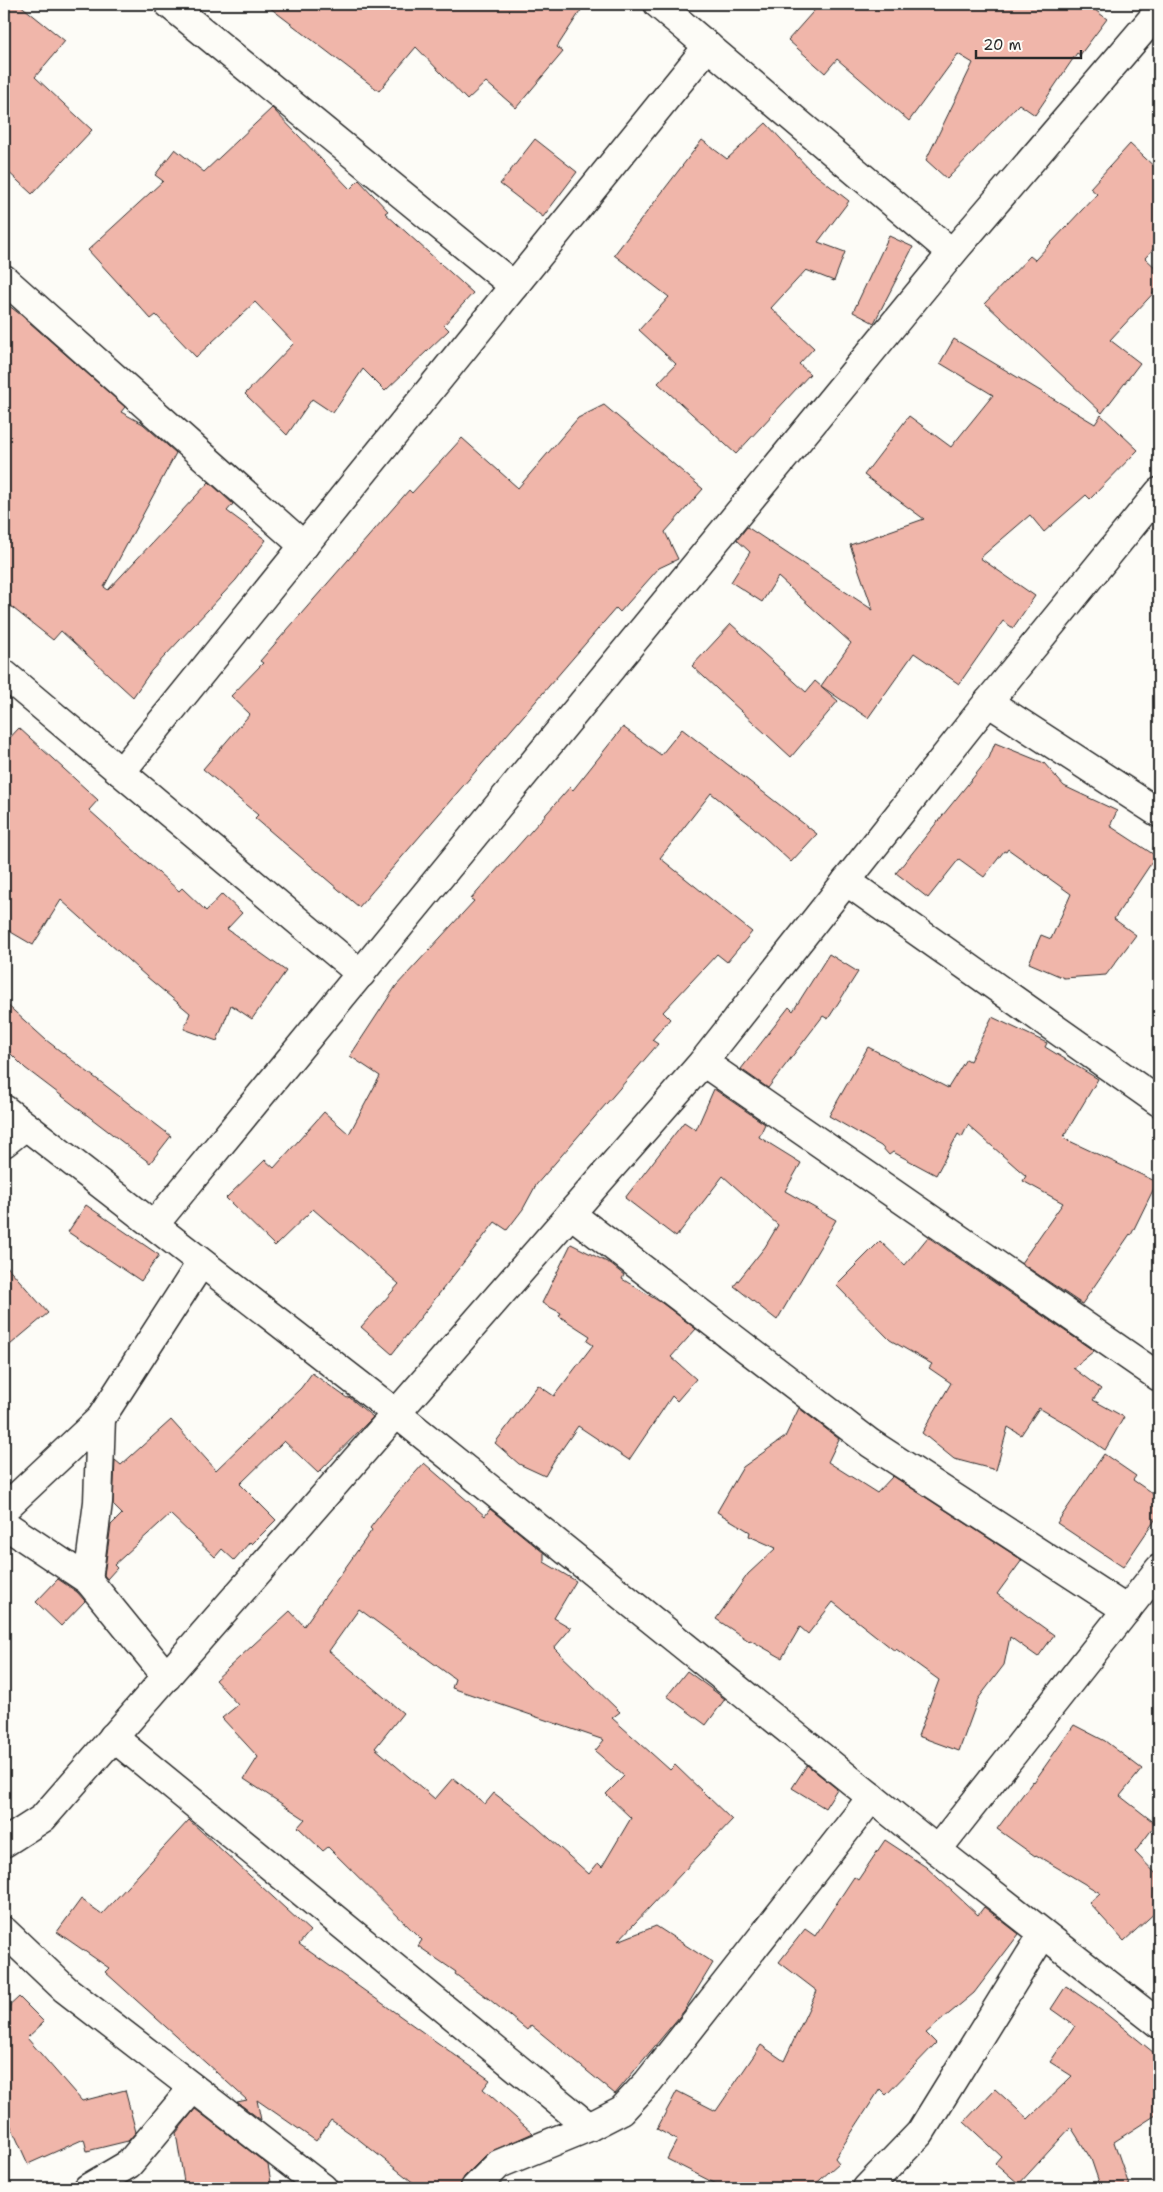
<svg xmlns="http://www.w3.org/2000/svg" width="1163" height="2192" font-family="'Shantell Sans',sans-serif">
<style>
.building{fill:#f0b6aa;stroke:#2b2b2b;fill-rule:evenodd}
.lines{fill:none;stroke-linecap:round;stroke-linejoin:round}
.minor-casing{stroke:#2b2b2b;stroke-width:31}
.minor{stroke:#fdfcf7;stroke-width:28}
</style>
<rect width="100%" height="100%" fill="#fdfcf7"/>
<filter id="ink" filterUnits="userSpaceOnUse"><feTurbulence type="fractalNoise" baseFrequency=".02" numOctaves="2"/><feDisplacementMap in="SourceGraphic" scale="10" xChannelSelector="R" yChannelSelector="G"/><feConvolveMatrix kernelMatrix="1 2 1 2 8 2 1 2 1" color-interpolation-filters="sRGB"/></filter>
<g filter="url(#ink)">
<g class="building">
<path d="M 4,4 L 19,4 L 65,41 L 35,77 L 92,130 L 32,194 L 4,168 Z"/>
<path d="M 265,4 L 585,4 L 557,47 L 563,52 L 516,108 L 486,82 L 467,100 L 416,47 L 379,91 Z"/>
<path d="M 820,4 L 1087,4 L 1107,19 L 1080,55 L 1077,53 L 1035,115 L 1019,104 L 947,179 L 926,160 L 973,63 L 958,54 L 909,121 L 837,59 L 825,73 L 788,40 Z"/>
<path d="M 272,108 L 350,189 L 359,180 L 388,211 L 385,213 L 473,293 L 444,325 L 449,330 L 385,391 L 363,369 L 333,413 L 312,399 L 287,435 L 245,394 L 294,343 L 255,302 L 196,357 L 156,315 L 151,319 L 88,250 L 163,181 L 155,175 L 175,149 L 204,172 Z"/>
<path d="M 766,123 L 811,171 L 849,201 L 818,242 L 845,252 L 834,281 L 806,270 L 771,308 L 814,348 L 799,364 L 810,374 L 736,454 L 658,383 L 676,364 L 639,330 L 669,297 L 614,255 L 702,140 L 727,159 Z"/>
<path d="M 535,139 L 577,172 L 543,217 L 500,184 Z"/>
<path d="M 1130,144 L 1159,171 L 1159,243 L 1145,258 L 1159,271 L 1159,287 L 1110,340 L 1140,363 L 1102,413 L 985,303 L 1030,256 L 1035,260 L 1097,194 L 1090,188 Z"/>
<path d="M 889,236 L 913,247 L 874,323 L 853,312 Z"/>
<path d="M 4,302 L 21,315 L 125,407 L 121,412 L 143,424 L 176,453 L 104,587 L 108,590 L 209,482 L 233,504 L 227,511 L 266,540 L 236,580 L 151,671 L 133,697 L 61,631 L 53,640 L 4,601 Z"/>
<path d="M 954,339 L 1095,424 L 1101,415 L 1138,450 L 1090,499 L 1086,495 L 1044,532 L 1030,515 L 980,558 L 1035,596 L 1013,628 L 1003,621 L 959,684 L 914,653 L 868,718 L 821,686 L 851,643 L 778,577 L 762,602 L 731,582 L 750,552 L 737,540 L 747,527 L 873,610 L 850,545 L 924,519 L 864,475 L 909,416 L 951,447 L 993,395 L 940,363 Z"/>
<path d="M 604,405 L 703,489 L 665,532 L 678,559 L 659,568 L 620,612 L 616,608 L 359,907 L 255,818 L 258,815 L 203,769 L 250,714 L 231,696 L 263,663 L 260,661 L 409,490 L 412,493 L 462,438 L 518,488 L 578,418 Z"/>
<path d="M 731,624 L 806,692 L 815,681 L 838,701 L 791,757 L 692,666 Z"/>
<path d="M 623,727 L 661,755 L 682,729 L 817,834 L 791,862 L 752,826 L 711,793 L 660,858 L 752,932 L 727,962 L 717,954 L 663,1012 L 670,1019 L 652,1040 L 658,1044 L 536,1185 L 523,1209 L 507,1230 L 495,1222 L 392,1354 L 361,1327 L 399,1284 L 313,1209 L 275,1246 L 226,1198 L 265,1160 L 274,1168 L 324,1112 L 349,1134 L 380,1076 L 350,1056 L 396,986 L 474,901 L 471,899 L 570,787 L 573,790 Z"/>
<path d="M 19,728 L 98,800 L 89,810 L 179,891 L 182,888 L 206,911 L 222,894 L 242,913 L 227,929 L 286,971 L 252,1019 L 231,1005 L 217,1041 L 184,1029 L 190,1013 L 147,977 L 61,900 L 33,945 L 4,928 L 4,744 Z"/>
<path d="M 995,743 L 1044,763 L 1064,786 L 1117,811 L 1110,826 L 1156,856 L 1114,919 L 1136,935 L 1106,975 L 1064,978 L 1029,963 L 1041,935 L 1051,939 L 1071,894 L 1008,849 L 1006,852 L 1004,851 L 984,877 L 959,859 L 928,898 L 896,873 L 989,758 Z"/>
<path d="M 829,954 L 858,972 L 828,1019 L 823,1016 L 768,1088 L 741,1069 L 789,1007 L 793,1011 Z"/>
<path d="M 4,1002 L 46,1040 L 171,1136 L 150,1163 L 25,1068 L 4,1047 Z"/>
<path d="M 992,1017 L 1047,1043 L 1045,1047 L 1098,1079 L 1063,1138 L 1157,1182 L 1131,1235 L 1130,1234 L 1082,1304 L 1021,1263 L 1063,1203 L 1023,1181 L 1026,1176 L 968,1125 L 962,1137 L 958,1134 L 936,1175 L 893,1152 L 889,1155 L 881,1146 L 829,1116 L 868,1047 L 948,1088 L 966,1059 L 970,1061 Z"/>
<path d="M 714,1089 L 765,1124 L 759,1137 L 801,1163 L 785,1191 L 836,1220 L 777,1320 L 734,1286 L 765,1247 L 778,1225 L 723,1176 L 676,1237 L 625,1198 L 684,1122 L 696,1130 Z"/>
<path d="M 86,1205 L 159,1255 L 141,1281 L 68,1232 Z"/>
<path d="M 928,1237 L 1094,1351 L 1073,1368 L 1101,1389 L 1093,1400 L 1124,1417 L 1105,1450 L 1077,1430 L 1039,1408 L 1021,1435 L 1008,1427 L 996,1470 L 954,1459 L 922,1433 L 951,1383 L 929,1368 L 932,1364 L 890,1340 L 836,1285 L 880,1241 L 905,1265 Z"/>
<path d="M 571,1244 L 609,1263 L 624,1275 L 622,1279 L 662,1303 L 696,1329 L 671,1357 L 696,1379 L 677,1401 L 672,1396 L 629,1460 L 578,1426 L 553,1462 L 545,1476 L 519,1464 L 495,1443 L 538,1385 L 554,1396 L 593,1345 L 587,1341 L 590,1336 L 559,1316 L 561,1313 L 542,1303 Z"/>
<path d="M 4,1263 L 48,1313 L 4,1350 Z"/>
<path d="M 312,1373 L 347,1398 L 349,1397 L 373,1417 L 318,1473 L 284,1441 L 240,1484 L 276,1520 L 252,1544 L 250,1542 L 234,1560 L 222,1549 L 215,1557 L 170,1514 L 114,1565 L 117,1568 L 107,1579 L 104,1575 L 111,1525 L 122,1514 L 113,1505 L 115,1460 L 121,1465 L 171,1420 L 216,1470 L 301,1388 Z"/>
<path d="M 799,1408 L 839,1439 L 828,1462 L 877,1493 L 893,1476 L 1022,1560 L 997,1594 L 1054,1635 L 1038,1657 L 1010,1637 L 1004,1665 L 978,1699 L 959,1751 L 918,1736 L 939,1680 L 896,1649 L 895,1651 L 833,1602 L 808,1634 L 800,1627 L 782,1658 L 750,1640 L 749,1641 L 716,1619 L 748,1574 L 776,1548 L 749,1536 L 750,1532 L 717,1512 L 743,1467 L 785,1437 Z"/>
<path d="M 1104,1454 L 1136,1476 L 1133,1480 L 1159,1498 L 1159,1514 L 1123,1567 L 1057,1523 Z"/>
<path d="M 424,1463 L 485,1516 L 490,1509 L 544,1553 L 544,1562 L 576,1581 L 554,1618 L 571,1628 L 554,1648 L 620,1712 L 612,1718 L 670,1770 L 675,1765 L 732,1820 L 618,1941 L 656,1926 L 713,1963 L 684,2011 L 615,2094 L 531,2025 L 527,2030 L 489,1999 L 455,1974 L 456,1972 L 418,1946 L 422,1940 L 328,1847 L 323,1851 L 298,1827 L 305,1819 L 244,1779 L 258,1757 L 222,1718 L 238,1705 L 215,1680 L 290,1611 L 304,1626 L 372,1530 L 370,1528 L 398,1492 ZM 359,1609 L 455,1679 L 452,1688 L 604,1740 L 595,1751 L 624,1776 L 606,1794 L 631,1818 L 602,1867 L 598,1863 L 589,1874 L 530,1821 L 494,1793 L 485,1804 L 453,1778 L 435,1799 L 375,1748 L 403,1713 L 329,1651 Z"/>
<path d="M 58,1579 L 77,1592 L 85,1601 L 61,1626 L 36,1602 Z"/>
<path d="M 687,1671 L 725,1699 L 706,1725 L 667,1696 Z"/>
<path d="M 1074,1725 L 1105,1741 L 1142,1769 L 1120,1796 L 1156,1824 L 1135,1852 L 1159,1877 L 1159,1909 L 1124,1941 L 1089,1903 L 1100,1893 L 1036,1855 L 1035,1856 L 997,1829 L 1033,1781 L 1034,1782 Z"/>
<path d="M 807,1765 L 837,1789 L 825,1808 L 792,1788 Z"/>
<path d="M 189,1820 L 310,1931 L 299,1944 L 490,2080 L 483,2089 L 533,2133 L 488,2153 L 464,2177 L 460,2188 L 420,2188 L 357,2138 L 331,2120 L 316,2141 L 257,2100 L 261,2120 L 237,2102 L 247,2100 L 105,1972 L 109,1968 L 57,1932 L 81,1899 L 102,1914 Z"/>
<path d="M 885,1840 L 926,1867 L 978,1915 L 984,1907 L 1019,1934 L 974,1993 L 926,2033 L 936,2043 L 886,2095 L 880,2089 L 835,2158 L 839,2163 L 811,2188 L 724,2188 L 667,2159 L 677,2140 L 657,2129 L 677,2091 L 716,2111 L 761,2045 L 784,2061 L 817,1991 L 779,1962 L 805,1929 L 815,1936 L 854,1877 L 858,1880 Z"/>
<path d="M 1066,1986 L 1105,2013 L 1159,2057 L 1159,2113 L 1114,2142 L 1130,2188 L 1101,2188 L 1091,2159 L 1071,2127 L 1019,2184 L 995,2163 L 1001,2156 L 964,2122 L 995,2089 L 1028,2119 L 1072,2076 L 1050,2062 L 1075,2026 L 1051,2009 Z"/>
<path d="M 19,1997 L 44,2022 L 27,2038 L 82,2101 L 125,2090 L 136,2132 L 128,2141 L 87,2151 L 84,2139 L 28,2164 L 4,2111 L 4,2011 Z"/>
<path d="M 195,2109 L 268,2165 L 272,2188 L 185,2188 L 176,2133 Z"/>
</g>
<g class="lines">
<g class="minor-casing">
<g id="minor">
<path d="M 169,4 L 514,286"/>
<path d="M 658,4 L 952,253"/>
<path d="M 4,279 L 304,546"/>
<path d="M 4,674 L 361,974"/>
<path d="M 988,702 L 1159,813"/>
<path d="M 121,772 L 708,46"/>
<path d="M 846,881 L 1159,1102"/>
<path d="M 703,1062 L 1159,1377"/>
<path d="M 4,1109 L 397,1414 L 937,1850 L 1159,2024"/>
<path d="M 4,1143 L 25,1126"/>
<path d="M 571,1214 L 870,1443 L 1127,1610"/>
<path d="M 154,1225 L 952,253 L 1159,11"/>
<path d="M 4,1509 L 101,1418 L 201,1263"/>
<path d="M 4,1524 L 88,1580 L 167,1677"/>
<path d="M 88,1580 L 98,1502 L 101,1418"/>
<path d="M 113,1737 L 589,2127"/>
<path d="M 4,1843 L 43,1818 L 703,1062 L 988,702 L 1159,492"/>
<path d="M 937,1850 L 1159,1569"/>
<path d="M 4,1931 L 65,1989 L 323,2188"/>
<path d="M 88,2188 L 129,2164 L 193,2088"/>
<path d="M 475,2188 L 499,2164 L 589,2127 L 622,2110 L 648,2082 L 872,1797"/>
<path d="M 867,2188 L 920,2133 L 1043,1934"/>
</g>
</g>
<use href="#minor" class="minor"/>
</g>
</g>
<rect width="1163" height="2192" fill="none" stroke="#fdfcf7" stroke-width="20"/>
<rect x="10" y="10" width="1143" height="2172" fill="none" stroke="#2b2b2b" stroke-width="2" filter="url(#ink)"/>
<path d="M976 50v8h105v-8" fill="none" stroke="#2b2b2b" stroke-width="2.5"/>
<text x="983" y="50" font-size="15" fill="#2b2b2b" stroke="#fdfcf7" stroke-width="4" paint-order="stroke">20 m</text>
</svg>
